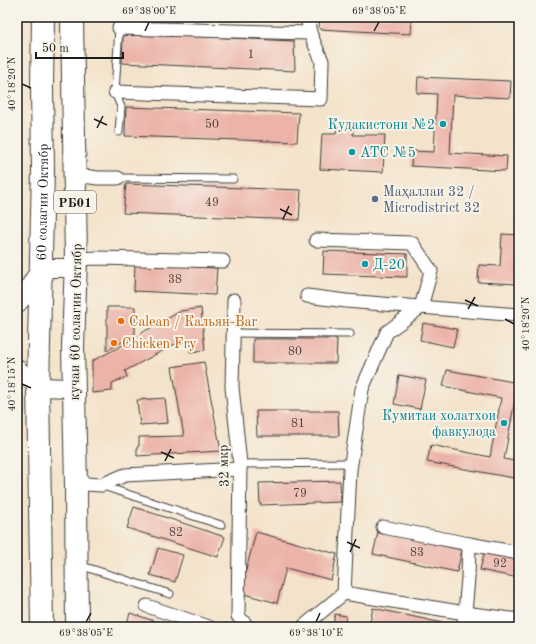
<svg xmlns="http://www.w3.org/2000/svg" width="536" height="644" font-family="'Old Standard TT',serif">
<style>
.building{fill:#ecb3a9}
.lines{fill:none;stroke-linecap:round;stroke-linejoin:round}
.lane-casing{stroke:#3c3a36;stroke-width:9}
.street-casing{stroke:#3c3a36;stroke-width:15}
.secondary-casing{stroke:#3c3a36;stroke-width:20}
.highway-casing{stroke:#3c3a36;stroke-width:24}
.lane{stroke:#fff;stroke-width:7}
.street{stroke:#fff;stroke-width:13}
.secondary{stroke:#fff;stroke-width:18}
.highway{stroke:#fff;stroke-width:22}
.ticks{fill:none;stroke:#1c1c1c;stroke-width:1.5}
.culture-dot{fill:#0f9aa8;stroke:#f7f3e8;stroke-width:1.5}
.service-dot{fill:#5c6f8a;stroke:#f7f3e8;stroke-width:1.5}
.food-dot{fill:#e8710a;stroke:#f7f3e8;stroke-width:1.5}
.labels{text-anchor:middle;stroke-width:4;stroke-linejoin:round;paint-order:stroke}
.number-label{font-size:12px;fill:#50423f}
.shield{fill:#f7f3e8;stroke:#5e5c59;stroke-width:1}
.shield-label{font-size:13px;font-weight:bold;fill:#1c1c1c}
.culture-label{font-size:14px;fill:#0d838f;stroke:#f7f3e8;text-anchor:end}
.service-label{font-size:14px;fill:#4e5e75;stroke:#f7f3e8;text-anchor:start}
.street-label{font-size:14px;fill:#1c1c1c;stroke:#f7f3e8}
.food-label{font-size:14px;fill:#c56008;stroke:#f7f3e8;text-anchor:start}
.neatline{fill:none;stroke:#1c1c1c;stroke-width:1.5}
.ticks-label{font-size:10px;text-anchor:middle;fill:#1c1c1c}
</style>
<rect width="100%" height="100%" fill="#f7f3e8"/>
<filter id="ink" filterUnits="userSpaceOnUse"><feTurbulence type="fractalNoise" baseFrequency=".025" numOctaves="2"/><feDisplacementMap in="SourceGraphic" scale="8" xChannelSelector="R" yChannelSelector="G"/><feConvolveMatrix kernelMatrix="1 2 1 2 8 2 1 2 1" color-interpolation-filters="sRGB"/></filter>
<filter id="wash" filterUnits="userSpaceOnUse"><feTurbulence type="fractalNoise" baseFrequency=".012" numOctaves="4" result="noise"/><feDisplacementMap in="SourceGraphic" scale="16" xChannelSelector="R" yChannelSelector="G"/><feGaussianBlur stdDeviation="0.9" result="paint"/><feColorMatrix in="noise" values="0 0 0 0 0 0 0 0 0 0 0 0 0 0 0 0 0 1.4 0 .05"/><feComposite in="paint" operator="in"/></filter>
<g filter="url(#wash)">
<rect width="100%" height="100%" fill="#f4e3cb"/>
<g id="blocks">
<g class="building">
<path d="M 320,17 L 412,17 L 411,34 L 319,29 Z"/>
<path d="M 123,35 L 207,37 L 294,41 L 295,71 L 122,63 Z"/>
<path d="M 418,77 L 511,81 L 510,98 L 453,95 L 450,153 L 507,156 L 506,171 L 411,166 L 412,151 L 434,152 L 437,94 L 417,93 Z"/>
<path d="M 126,107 L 299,113 L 297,142 L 125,136 Z"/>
<path d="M 337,127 L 353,128 L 353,135 L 385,135 L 383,172 L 320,169 L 322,134 L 336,134 Z"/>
<path d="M 126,184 L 301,190 L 299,220 L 123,213 Z"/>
<path d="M 502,234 L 519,235 L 519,284 L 478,282 L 479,265 L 500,266 Z"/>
<path d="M 324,251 L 407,254 L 407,277 L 323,274 Z"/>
<path d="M 135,263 L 217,268 L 215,295 L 134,291 Z"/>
<path d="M 107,307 L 135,307 L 135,334 L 107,351 Z"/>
<path d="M 201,308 L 205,350 L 190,352 L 191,340 L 173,345 L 125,371 L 127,377 L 112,383 L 112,391 L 92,393 L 92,361 L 118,348 L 145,331 L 181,311 Z"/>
<path d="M 423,323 L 457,329 L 453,347 L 420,340 Z"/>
<path d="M 253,339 L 337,339 L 336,363 L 253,363 Z"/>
<path d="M 204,362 L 221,451 L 137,456 L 137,447 L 139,446 L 139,437 L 184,436 L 172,367 Z"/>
<path d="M 447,370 L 519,383 L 519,401 L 515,400 L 504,459 L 519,462 L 519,479 L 427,462 L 431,445 L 490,457 L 501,398 L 443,386 Z"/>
<path d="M 399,375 L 426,380 L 420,409 L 394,404 Z"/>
<path d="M 165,398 L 168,423 L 140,425 L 137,400 Z"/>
<path d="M 256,411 L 338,411 L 339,436 L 257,436 Z"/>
<path d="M 340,481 L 341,502 L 260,505 L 259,483 Z"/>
<path d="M 134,507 L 225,537 L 218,557 L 127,528 Z"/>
<path d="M 256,532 L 337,554 L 331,580 L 286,568 L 277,603 L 240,593 Z"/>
<path d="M 378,532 L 462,550 L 457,572 L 373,554 Z"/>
<path d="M 158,548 L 183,555 L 175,582 L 150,575 Z"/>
<path d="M 485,549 L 519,556 L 519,578 L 480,570 Z"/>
<path d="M 373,608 L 452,625 L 452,627 L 369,627 Z"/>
<path d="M 130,613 L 173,627 L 126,627 Z"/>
<path d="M 335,614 L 346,616 L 344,627 L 333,625 Z"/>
<path d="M 474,620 L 503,626 L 503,627 L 473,627 Z"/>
</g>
</g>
</g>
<g filter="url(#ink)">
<use href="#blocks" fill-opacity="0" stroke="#3c3a36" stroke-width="1"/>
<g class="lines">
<g class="lane-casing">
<g id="lane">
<path d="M 119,132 L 121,107 L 115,92 L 119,28"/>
<path d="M 118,178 L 233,179"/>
<path d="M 233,333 L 350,334"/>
<path d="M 240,464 L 351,463"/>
<path d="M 103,486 L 221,525"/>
<path d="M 79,565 L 170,594"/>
</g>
</g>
<g class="street-casing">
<g id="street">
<path d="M 119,28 L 310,33"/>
<path d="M 115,92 L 321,99 L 322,61 L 310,33 L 307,17"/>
<path d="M 75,175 L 98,178 L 118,178"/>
<path d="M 76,259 L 98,258 L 223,261"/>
<path d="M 307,296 L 346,301 L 519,315"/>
<path d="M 234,300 L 232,387 L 240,464 L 238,616 L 248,627"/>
<path d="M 76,485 L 86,484 L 101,485 L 125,475 L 240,469"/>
<path d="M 383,527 L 469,544 L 468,578 L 465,613 L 519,620"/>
<path d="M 469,544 L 519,553"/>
<path d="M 344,593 L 465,613 L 464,627"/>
<path d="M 147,606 L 209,627"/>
<path d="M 303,627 L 344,593 L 350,470 L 362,389 L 387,332 L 421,307 L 431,271 L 412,243 L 316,240"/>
</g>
</g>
<g class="secondary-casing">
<g id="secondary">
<path d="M 17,304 L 24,296 L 41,268 L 76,268"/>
<path d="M 17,369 L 38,387 L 73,388"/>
</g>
</g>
<g class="highway-casing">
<g id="highway">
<path d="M 72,17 L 76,259 L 73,347 L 76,485 L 77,627"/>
<path id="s1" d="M 42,627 L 38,387 L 43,170 L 42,86 L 43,17"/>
</g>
</g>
<use href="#lane" class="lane"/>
<use href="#street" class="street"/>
<use href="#secondary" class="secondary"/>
<use href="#highway" class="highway"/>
</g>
</g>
<path class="ticks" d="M 145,31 L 149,22M 374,31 L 379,22M 22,84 L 31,88M 94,119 L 107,125M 97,128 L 103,116M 280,209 L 292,215M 283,219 L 289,206M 465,300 L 478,306M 468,309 L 475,297M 505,319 L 514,324M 22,384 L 31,388M 161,452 L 174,458M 165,461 L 171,449M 347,542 L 360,548M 350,552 L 356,539M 86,622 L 91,613M 316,622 L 320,613"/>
<g class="culture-dot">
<circle cx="443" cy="124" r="4"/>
<circle cx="352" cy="152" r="4"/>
<circle cx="365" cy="264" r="4"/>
<circle cx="504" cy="423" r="4"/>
</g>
<circle class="service-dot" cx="375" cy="199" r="4"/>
<g class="food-dot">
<circle cx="121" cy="321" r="4"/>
<circle cx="114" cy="343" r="4"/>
</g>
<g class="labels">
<g class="number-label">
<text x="251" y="58">1</text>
<text x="212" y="128">50</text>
<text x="212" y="206">49</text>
<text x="175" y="283">38</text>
<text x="295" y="355">80</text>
<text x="298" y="427">81</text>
<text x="300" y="497">79</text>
<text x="176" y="536">82</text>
<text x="417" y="556">83</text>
<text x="500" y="567">92</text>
</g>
<rect class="shield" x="54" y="191" width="42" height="22" rx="3"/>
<g class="shield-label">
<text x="75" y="207">РБ01</text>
</g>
<g class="culture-label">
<text x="435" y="129">Кудакистони №2</text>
<text x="360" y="157" text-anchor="start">АТС №5</text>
<text x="373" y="269" text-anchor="start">Д-20</text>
<text x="496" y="420">Кумитаи холатхои<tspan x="496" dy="16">фавкулода</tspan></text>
</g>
<g class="service-label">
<text x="383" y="196">Маҳаллаи 32 /<tspan x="383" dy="16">Microdistrict 32</tspan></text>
</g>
<g class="street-label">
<text dy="5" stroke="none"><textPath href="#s1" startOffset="425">60 солагии Октябр</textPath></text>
<text transform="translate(75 322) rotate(-89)" y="5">кучаи 60 солагии Октябр</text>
<text transform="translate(223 466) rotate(-92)" y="5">32 мкр</text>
</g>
<g class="food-label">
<text x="129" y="326">Calean / Кальян-Bar</text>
<text x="122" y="348">Chicken Fry</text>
</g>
</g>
<rect width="536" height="644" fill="none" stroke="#f7f3e8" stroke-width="44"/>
<path d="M36 52v6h87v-6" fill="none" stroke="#1c1c1c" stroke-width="2"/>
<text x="42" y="52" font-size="12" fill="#1c1c1c" stroke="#f7f3e8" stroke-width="3" paint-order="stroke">50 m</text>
<rect x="22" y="22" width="492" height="600" class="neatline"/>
<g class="ticks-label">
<text x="149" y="14">69°38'00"E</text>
<text x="379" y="14">69°38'05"E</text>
<text transform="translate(11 84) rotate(-90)" y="4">40°18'20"N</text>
<text transform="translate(525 324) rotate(-90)" y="4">40°18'20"N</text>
<text transform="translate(11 384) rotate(-90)" y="4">40°18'15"N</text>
<text x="86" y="636">69°38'05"E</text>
<text x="316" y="636">69°38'10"E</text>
</g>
</svg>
